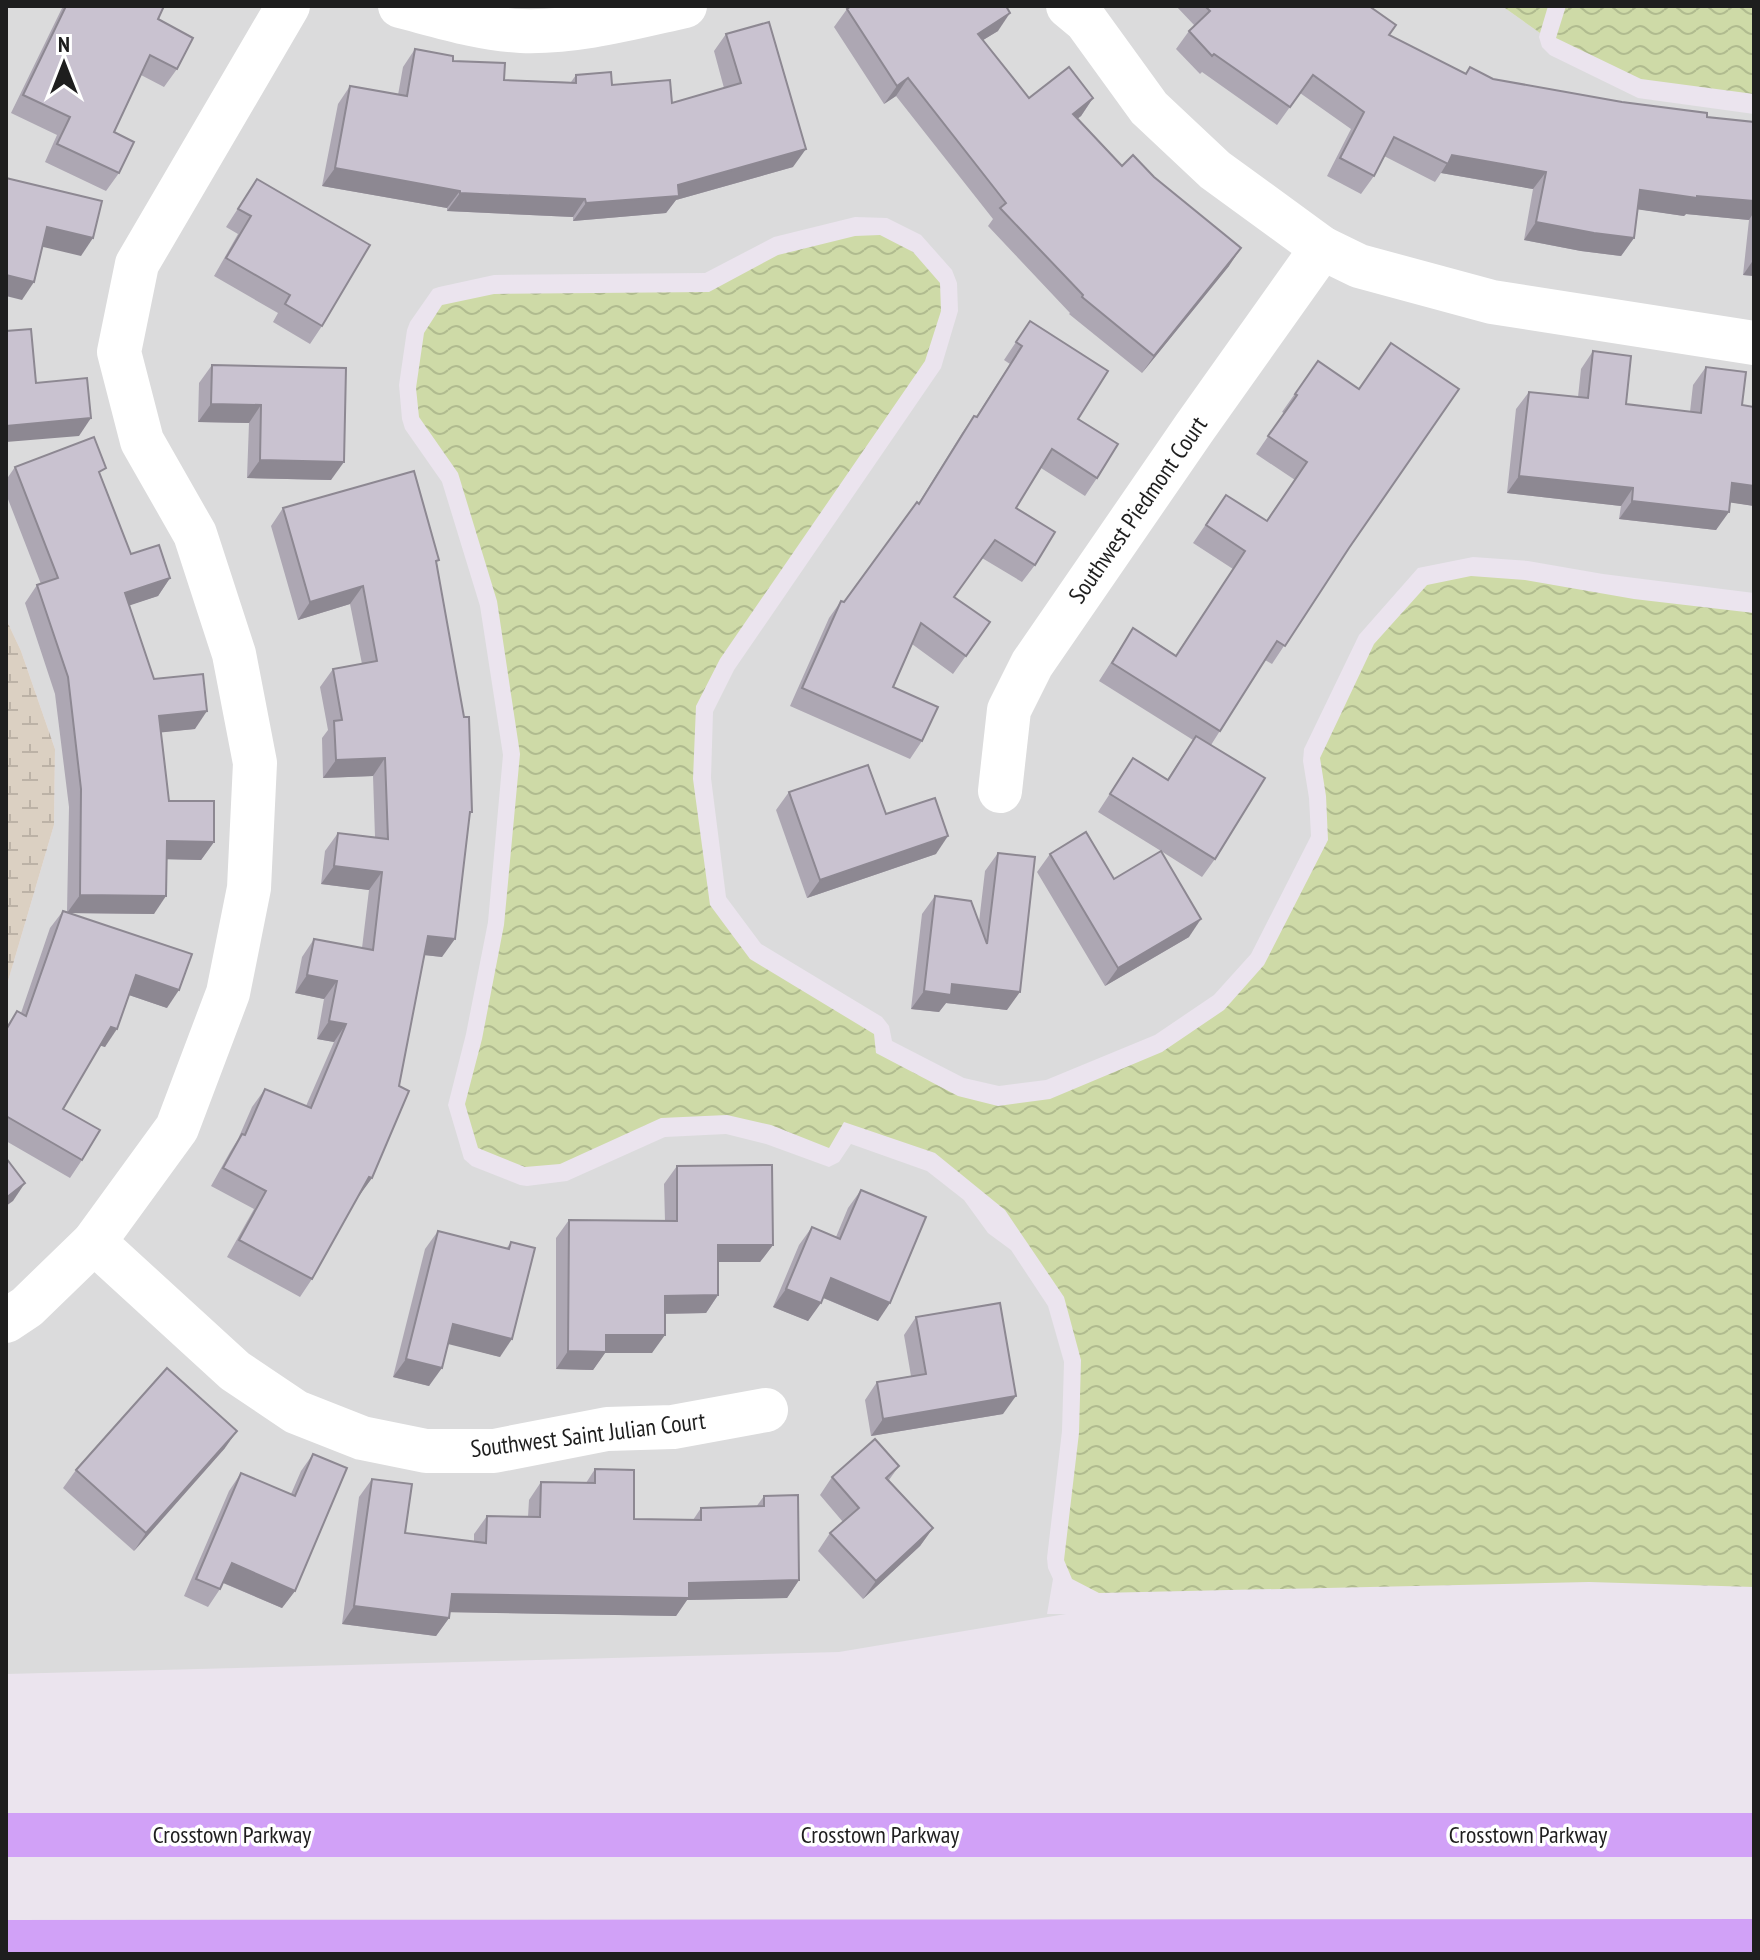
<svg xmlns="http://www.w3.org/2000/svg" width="1760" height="1960" font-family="'PT Sans Narrow',sans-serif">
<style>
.residential{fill:#dbdbdc}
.wetland{fill:url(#wetland-marsh)}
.water{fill:url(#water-waves)}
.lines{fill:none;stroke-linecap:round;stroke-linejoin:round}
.minor{stroke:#fff;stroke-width:44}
.major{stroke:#d1a1f7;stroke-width:44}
.wall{fill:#ada7b3}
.shaded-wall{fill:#8d8892}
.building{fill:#c9c2d0;stroke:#8d8892;stroke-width:2}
.labels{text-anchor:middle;stroke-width:7;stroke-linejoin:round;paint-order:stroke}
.street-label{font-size:24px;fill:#1e1e1e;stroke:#fff}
</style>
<defs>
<pattern id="wetland-marsh" width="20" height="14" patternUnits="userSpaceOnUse" patternTransform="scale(2)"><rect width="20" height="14" fill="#dbd0c2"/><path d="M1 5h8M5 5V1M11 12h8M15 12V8" fill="none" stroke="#bcb2a6"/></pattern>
<pattern id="water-waves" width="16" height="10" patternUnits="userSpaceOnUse" patternTransform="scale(2)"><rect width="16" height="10" fill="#cedaa7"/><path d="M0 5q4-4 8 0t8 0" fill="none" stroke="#b0bb8f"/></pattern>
</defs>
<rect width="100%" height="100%" fill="#ebe4ee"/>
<path class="residential" d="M 6,6 L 1502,6 L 1540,33 L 1539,37 L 1542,47 L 1550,55 L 1638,98 L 1754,114 L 1754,593 L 1603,574 L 1528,561 L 1473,557 L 1418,568 L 1359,635 L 1304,749 L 1303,761 L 1309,798 L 1311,836 L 1251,954 L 1214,995 L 1155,1035 L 1046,1080 L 999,1086 L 964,1078 L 892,1041 L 889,1026 L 882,1017 L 761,944 L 726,897 L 711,778 L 713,712 L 734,670 L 941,368 L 958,311 L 957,283 L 952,270 L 921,235 L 887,218 L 855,217 L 774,237 L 705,273 L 494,275 L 439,287 L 433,289 L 410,322 L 407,330 L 399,385 L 402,419 L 405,429 L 442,482 L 480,606 L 503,755 L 488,922 L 466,1034 L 448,1105 L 464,1159 L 472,1166 L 520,1185 L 527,1186 L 567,1181 L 665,1137 L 726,1134 L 766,1144 L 829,1167 L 839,1162 L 851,1144 L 927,1171 L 964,1200 L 988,1233 L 1011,1250 L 1048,1306 L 1064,1362 L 1062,1431 L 1047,1558 L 1048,1568 L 1053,1579 L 1047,1614 L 1066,1614 L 839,1652 L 6,1674 L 6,988 L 54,825 L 55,749 L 21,651 L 6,619 Z"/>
<path class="wetland" d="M 6,619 L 21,651 L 55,749 L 54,825 L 6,988 Z"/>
<g class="water">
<path d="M 1502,6 L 1548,6 L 1540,33 Z"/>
<path d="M 1566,6 L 1754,6 L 1754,94 L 1641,79 L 1556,38 Z"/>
<path d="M 880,235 L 913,252 L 940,283 L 941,311 L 925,361 L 720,659 L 696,706 L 693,779 L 710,905 L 750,959 L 874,1034 L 876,1053 L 958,1096 L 998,1106 L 1050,1099 L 1162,1052 L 1224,1010 L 1264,965 L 1328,840 L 1326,796 L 1320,758 L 1374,644 L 1427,585 L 1471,576 L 1525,580 L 1634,599 L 1754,613 L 1754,1587 L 1589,1582 L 1099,1593 L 1072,1579 L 1064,1560 L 1079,1433 L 1081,1360 L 1064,1297 L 1005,1210 L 935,1153 L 844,1122 L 829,1148 L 771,1125 L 727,1115 L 661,1118 L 560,1164 L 525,1167 L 478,1148 L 465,1104 L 482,1039 L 504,925 L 520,754 L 497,601 L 458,473 L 419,417 L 416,388 L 424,333 L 442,305 L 494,294 L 709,292 L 778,255 L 855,236 Z"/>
</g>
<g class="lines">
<g class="minor">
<path d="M 400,6 C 439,16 480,29 521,31 C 577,33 631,18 685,6"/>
<path d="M 1068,6 L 1086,21 L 1149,108 L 1215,170 L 1322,248 L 1359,266 L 1492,302 L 1754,343"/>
<path d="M 1000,791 L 1009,710 L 1032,664 L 1195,427 L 1322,248"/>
<path d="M 94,1242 L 235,1371 L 296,1412 L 362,1438 L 426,1451 L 494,1451 L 607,1429 L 673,1427 L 766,1410"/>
<path d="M 6,1321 L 27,1307 L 94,1242 L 177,1128 L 228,993 L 249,888 L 255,763 L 234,654 L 195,534 L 142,441 L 119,352 L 137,264 L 288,6"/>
</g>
<g class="major">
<path d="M 6,1835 L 1754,1835"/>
<path d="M 6,1942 L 1754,1941"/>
</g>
</g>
<g class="wall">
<path d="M 63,6 L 164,6 L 158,19 L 177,69 L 164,87 L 141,75 L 114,132 L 119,173 L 106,191 L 45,162 L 57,135 L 11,113 Z"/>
<path d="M 1176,6 L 1369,6 L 1389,35 L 1465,74 L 1470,67 L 1493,79 L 1707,117 L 1754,122 L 1754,276 L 1743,275 L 1749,220 L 1686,214 L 1684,216 L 1638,209 L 1634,238 L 1621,256 L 1581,251 L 1524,240 L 1533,189 L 1441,173 L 1435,182 L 1384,156 L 1374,176 L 1361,194 L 1327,176 L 1351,129 L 1300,93 L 1277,125 L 1202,72 L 1200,74 L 1176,49 L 1189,31 L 1195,26 Z"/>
<path d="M 847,9 L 998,31 L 983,40 L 1029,98 L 1093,98 L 1081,116 L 1077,119 L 1122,166 L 1229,266 L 1142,373 L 1069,314 L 1070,313 L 988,226 L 993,219 L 896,96 L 884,104 L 834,27 Z"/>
<path d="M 726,34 L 793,167 L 676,200 L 666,213 L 573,221 L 573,217 L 447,211 L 447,208 L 322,186 L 338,104 L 350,86 L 398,95 L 403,67 L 415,49 L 453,61 L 504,80 L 571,82 L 576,75 L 672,103 L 724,88 L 714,51 Z"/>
<path d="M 257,179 L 322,326 L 310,344 L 273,322 L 278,313 L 214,276 L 238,234 L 226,227 Z"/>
<path d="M 1030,321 L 1078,419 L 1097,478 L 1085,496 L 1041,468 L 1016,508 L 1035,565 L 1022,582 L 982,558 L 954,597 L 990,622 L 953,674 L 912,644 L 893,687 L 922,741 L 910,759 L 790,706 L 829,618 L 841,601 L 844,602 L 918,504 L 962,433 L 974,416 L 976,417 L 1010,364 L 1004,360 Z"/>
<path d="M 1593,351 L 1626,404 L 1690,412 L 1693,385 L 1706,367 L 1742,405 L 1754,407 L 1754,506 L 1730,502 L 1716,530 L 1619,519 L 1621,506 L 1507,493 L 1516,409 L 1529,392 L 1578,397 L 1581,369 Z"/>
<path d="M 1318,361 L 1349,548 L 1272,664 L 1265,660 L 1211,745 L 1215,859 L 1202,877 L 1161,851 L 1189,937 L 1105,986 L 1037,872 L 1050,854 L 1114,879 L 1161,851 L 1098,812 L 1133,758 L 1167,780 L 1193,740 L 1099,681 L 1133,628 L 1176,655 L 1233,569 L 1193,543 L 1226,495 L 1266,521 L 1295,480 L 1256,454 L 1284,413 L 1282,412 Z"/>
<path d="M 212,365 L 346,368 L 331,480 L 247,478 L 249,423 L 198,422 L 199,383 Z"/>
<path d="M 15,467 L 101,476 L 131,554 L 170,578 L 158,596 L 129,605 L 154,679 L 195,729 L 161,732 L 169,801 L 214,842 L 201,860 L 167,859 L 154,914 L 69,913 L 167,1008 L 129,995 L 105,1047 L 100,1045 L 63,1109 L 82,1160 L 70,1178 L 6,1141 L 6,1027 L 17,1011 L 21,1013 L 50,928 L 63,911 L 67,912 L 69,807 L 55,694 L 25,603 L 37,585 L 41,584 L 6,494 L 6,480 Z"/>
<path d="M 283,508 L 437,564 L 472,812 L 469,815 L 442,957 L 424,955 L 372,1178 L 358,1196 L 312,1279 L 300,1297 L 227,1257 L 254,1209 L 211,1186 L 230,1152 L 238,1139 L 252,1107 L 265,1089 L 306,1106 L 334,1042 L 317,1039 L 324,999 L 295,993 L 302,957 L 314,939 L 362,948 L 369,890 L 321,884 L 325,851 L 338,833 L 375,837 L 373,776 L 323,778 L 322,738 L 328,730 L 320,687 L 333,669 L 362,664 L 350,604 L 298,620 L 271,526 Z"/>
<path d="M 789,792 L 886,814 L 936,854 L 807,898 L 776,810 Z"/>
<path d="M 998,853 L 1007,1010 L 946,1003 L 939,1012 L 911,1009 L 922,914 L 935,896 L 979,922 L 985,871 Z"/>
<path d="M 677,1166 L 773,1245 L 760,1262 L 718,1262 L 718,1295 L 706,1313 L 665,1314 L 652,1353 L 605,1353 L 593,1370 L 556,1369 L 556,1238 L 569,1220 L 665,1221 L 664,1184 Z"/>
<path d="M 861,1190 L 878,1321 L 823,1298 L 808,1321 L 773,1307 L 799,1245 L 812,1227 L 836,1237 L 848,1208 Z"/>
<path d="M 438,1231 L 506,1249 L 511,1242 L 500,1357 L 448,1343 L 429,1386 L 393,1377 L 425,1249 Z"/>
<path d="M 916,1317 L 1003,1414 L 871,1436 L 865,1400 L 877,1382 L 911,1376 L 904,1335 Z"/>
<path d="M 225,1448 L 134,1551 L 63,1488 L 76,1470 Z"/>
<path d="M 313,1454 L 295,1591 L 282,1608 L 223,1583 L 220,1589 L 208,1607 L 184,1596 L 229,1491 L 241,1473 L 291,1494 L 301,1471 Z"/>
<path d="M 899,1466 L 889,1480 L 933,1528 L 920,1546 L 863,1599 L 818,1551 L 830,1533 L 843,1522 L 820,1495 L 832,1477 Z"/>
<path d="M 595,1469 L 634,1519 L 693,1520 L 701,1508 L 756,1507 L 764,1496 L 799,1580 L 787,1598 L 687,1600 L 676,1616 L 449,1612 L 449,1618 L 436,1636 L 342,1624 L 359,1497 L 372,1479 L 405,1533 L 474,1542 L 474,1534 L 487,1516 L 528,1517 L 529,1500 L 541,1482 L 586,1483 Z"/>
</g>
<g class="shaded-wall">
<path d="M 1010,13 L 998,31 L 965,51 L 978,34 Z"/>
<path d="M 908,78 L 896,96 L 884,104 L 897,86 Z"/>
<path d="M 1093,98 L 1081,116 L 1060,132 L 1073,114 Z"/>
<path d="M 806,149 L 793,167 L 676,200 L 666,213 L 573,221 L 586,203 L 678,185 Z"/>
<path d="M 1452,155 L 1546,172 L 1533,189 L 1441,173 Z"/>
<path d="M 335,168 L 460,191 L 447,208 L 322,186 Z"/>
<path d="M 1640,190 L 1754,201 L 1754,212 L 1749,220 L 1686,214 L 1684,216 L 1628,208 Z"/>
<path d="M 460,193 L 585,199 L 573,217 L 447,211 Z"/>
<path d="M 1536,222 L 1634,238 L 1621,256 L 1581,251 L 1524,240 Z"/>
<path d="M 47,227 L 93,238 L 81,256 L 35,245 Z"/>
<path d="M 1241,248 L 1229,266 L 1142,373 L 1154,356 Z"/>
<path d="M 1754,259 L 1754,276 L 1743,275 Z"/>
<path d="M 6,275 L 34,282 L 22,300 L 6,296 Z"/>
<path d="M 211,404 L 261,405 L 249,423 L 198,422 Z"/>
<path d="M 91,418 L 79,436 L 6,442 L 6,426 Z"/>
<path d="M 260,460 L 344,462 L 331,480 L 247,478 Z"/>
<path d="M 1519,476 L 1633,488 L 1621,506 L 1507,493 Z"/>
<path d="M 1732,483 L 1754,486 L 1754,506 L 1720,501 Z"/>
<path d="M 1632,501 L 1729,512 L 1716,530 L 1619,519 Z"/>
<path d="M 170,578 L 158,596 L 113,611 L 125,593 Z"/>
<path d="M 363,586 L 350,604 L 298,620 L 310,602 Z"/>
<path d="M 207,711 L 195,729 L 146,734 L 159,716 Z"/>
<path d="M 385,758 L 373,776 L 323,778 L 336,760 Z"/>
<path d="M 948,836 L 936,854 L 807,898 L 820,880 Z"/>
<path d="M 167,841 L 214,842 L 201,860 L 155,859 Z"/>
<path d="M 334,866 L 382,872 L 369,890 L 321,884 Z"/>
<path d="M 80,895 L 166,896 L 154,914 L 67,913 Z"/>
<path d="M 1201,919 L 1189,937 L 1105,986 L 1118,968 Z"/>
<path d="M 428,936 L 455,939 L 442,957 L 415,954 Z"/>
<path d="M 136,975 L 179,990 L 167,1008 L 123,993 Z"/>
<path d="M 307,975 L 337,981 L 324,999 L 295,993 Z"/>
<path d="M 952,984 L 1020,992 L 1007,1010 L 946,1003 L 939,1012 L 911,1009 L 924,991 Z"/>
<path d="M 329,1021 L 346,1024 L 334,1042 L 317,1039 Z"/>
<path d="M 111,1027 L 117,1029 L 105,1047 L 98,1045 Z"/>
<path d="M 369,1177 L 372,1178 L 359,1196 L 356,1195 Z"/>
<path d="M 25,1183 L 13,1201 L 6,1206 L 6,1198 Z"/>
<path d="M 718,1245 L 773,1245 L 760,1262 L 705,1262 Z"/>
<path d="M 831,1278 L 890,1303 L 878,1321 L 819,1296 Z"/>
<path d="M 786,1289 L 821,1303 L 808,1321 L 773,1307 Z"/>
<path d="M 718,1295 L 706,1313 L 653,1314 L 665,1296 Z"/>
<path d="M 453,1324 L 512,1339 L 500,1357 L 440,1342 Z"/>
<path d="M 606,1335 L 665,1335 L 652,1353 L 605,1353 L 593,1370 L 556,1369 L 568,1351 Z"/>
<path d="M 406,1359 L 442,1368 L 429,1386 L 393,1377 Z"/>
<path d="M 1016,1396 L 1003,1414 L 871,1436 L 883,1419 Z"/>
<path d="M 237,1431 L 225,1448 L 134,1551 L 146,1533 Z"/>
<path d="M 933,1528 L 920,1546 L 863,1599 L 876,1581 Z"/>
<path d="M 232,1563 L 295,1591 L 282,1608 L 219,1581 Z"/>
<path d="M 799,1580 L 787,1598 L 687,1600 L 676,1616 L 439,1612 L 452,1594 L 689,1583 Z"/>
<path d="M 354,1606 L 449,1618 L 436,1636 L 342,1624 Z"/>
</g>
<g class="building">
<path d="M 66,6 L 164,6 L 158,19 L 193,38 L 177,69 L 150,55 L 114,132 L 134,142 L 119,173 L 57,144 L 70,117 L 23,95 Z"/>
<path d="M 851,6 L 1006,6 L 1010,13 L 978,34 L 1029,98 L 1069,67 L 1093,98 L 1073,114 L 1122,166 L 1133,155 L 1154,177 L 1241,248 L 1154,356 L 1082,297 L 1083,295 L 1000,208 L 1006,203 L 908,78 L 897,86 L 847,9 Z"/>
<path d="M 1205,6 L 1369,6 L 1396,25 L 1389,35 L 1466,74 L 1470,67 L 1493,79 L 1622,102 L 1707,113 L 1707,117 L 1754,122 L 1754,201 L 1697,196 L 1697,198 L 1640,190 L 1634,238 L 1594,233 L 1536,222 L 1546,172 L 1452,155 L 1448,164 L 1394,137 L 1374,176 L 1340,158 L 1364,112 L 1313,75 L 1290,107 L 1214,54 L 1212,56 L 1189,31 L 1210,11 Z"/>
<path d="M 769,22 L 806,149 L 678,185 L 679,196 L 586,203 L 585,199 L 460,193 L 460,191 L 335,168 L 350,86 L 407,96 L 415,49 L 453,56 L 453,61 L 505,63 L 504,80 L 576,83 L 576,75 L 611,72 L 612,85 L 670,80 L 672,103 L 741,83 L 726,34 Z"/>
<path d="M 6,178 L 102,201 L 93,238 L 47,227 L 34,282 L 6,275 Z"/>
<path d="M 257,179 L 370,245 L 322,326 L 285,304 L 290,295 L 226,258 L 251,216 L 238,209 Z"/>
<path d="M 1030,321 L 1108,371 L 1078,419 L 1118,444 L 1097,478 L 1052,449 L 1016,508 L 1055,532 L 1035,565 L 995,540 L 954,597 L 990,622 L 966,656 L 921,623 L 893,687 L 938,707 L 922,741 L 802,688 L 841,601 L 844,602 L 917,502 L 919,504 L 974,416 L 977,417 L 1022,346 L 1016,342 Z"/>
<path d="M 31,329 L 36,383 L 87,378 L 91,418 L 6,426 L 6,331 Z"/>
<path d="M 1391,343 L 1459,389 L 1349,548 L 1285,646 L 1277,641 L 1220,731 L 1112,663 L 1133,628 L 1176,656 L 1245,551 L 1206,525 L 1226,495 L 1267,521 L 1307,462 L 1268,436 L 1297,395 L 1295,394 L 1318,361 L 1359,389 Z"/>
<path d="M 1593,351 L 1631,356 L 1626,404 L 1701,413 L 1706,367 L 1746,372 L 1742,405 L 1754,407 L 1754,486 L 1732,483 L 1729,512 L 1632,501 L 1633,488 L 1519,476 L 1529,392 L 1588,398 Z"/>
<path d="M 212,365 L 346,368 L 344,462 L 260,460 L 261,405 L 211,404 Z"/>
<path d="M 94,437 L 106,468 L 99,472 L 131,554 L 159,545 L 170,578 L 125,593 L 154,679 L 203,674 L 207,711 L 159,716 L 169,801 L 214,801 L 214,842 L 167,841 L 166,896 L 80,895 L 81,789 L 68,677 L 37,585 L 58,578 L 15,467 Z"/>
<path d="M 414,471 L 439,560 L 436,561 L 464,717 L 469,717 L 472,812 L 470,812 L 455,939 L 428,936 L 399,1086 L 409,1091 L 372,1178 L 369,1177 L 312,1279 L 239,1240 L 266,1191 L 223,1168 L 242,1134 L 245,1135 L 265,1089 L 311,1108 L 346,1024 L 329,1021 L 337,981 L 307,975 L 314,939 L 373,950 L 382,872 L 334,866 L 338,833 L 388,839 L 385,758 L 336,760 L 334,721 L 342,720 L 333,669 L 377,661 L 363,586 L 310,602 L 283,508 Z"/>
<path d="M 1196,736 L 1265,778 L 1215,859 L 1110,794 L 1133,758 L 1168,780 Z"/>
<path d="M 868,765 L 886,814 L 935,798 L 948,836 L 820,880 L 789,792 Z"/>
<path d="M 1086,832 L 1114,879 L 1161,851 L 1201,919 L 1118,968 L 1050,854 Z"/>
<path d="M 998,853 L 1035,857 L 1020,992 L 952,984 L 951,995 L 924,991 L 935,896 L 971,901 L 987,944 Z"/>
<path d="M 63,911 L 192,954 L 179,990 L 136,975 L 117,1029 L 111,1027 L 63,1109 L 100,1130 L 82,1160 L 6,1116 L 6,1030 L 17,1011 L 26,1016 Z"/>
<path d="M 6,1158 L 25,1183 L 6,1198 Z"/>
<path d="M 772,1165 L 773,1245 L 718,1245 L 718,1295 L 665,1296 L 665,1335 L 606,1335 L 606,1352 L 568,1351 L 569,1220 L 677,1221 L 677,1166 Z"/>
<path d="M 861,1190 L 926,1217 L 890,1303 L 831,1278 L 821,1303 L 786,1289 L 812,1227 L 840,1239 Z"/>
<path d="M 438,1231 L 509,1249 L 511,1242 L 535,1248 L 512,1339 L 453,1324 L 442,1368 L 406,1359 Z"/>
<path d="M 1000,1303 L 1016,1396 L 883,1419 L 877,1382 L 926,1374 L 916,1317 Z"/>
<path d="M 167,1368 L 237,1431 L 146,1533 L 76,1470 Z"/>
<path d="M 875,1439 L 899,1466 L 886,1478 L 933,1528 L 876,1581 L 830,1533 L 859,1508 L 832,1477 Z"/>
<path d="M 313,1454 L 347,1468 L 295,1591 L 232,1563 L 220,1589 L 196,1579 L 241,1473 L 295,1496 Z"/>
<path d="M 595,1469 L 634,1470 L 634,1519 L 701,1520 L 701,1508 L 764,1506 L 764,1496 L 798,1495 L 799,1580 L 689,1583 L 689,1598 L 452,1594 L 449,1618 L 354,1606 L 372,1479 L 412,1484 L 405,1533 L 486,1543 L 487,1516 L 540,1517 L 541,1482 L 595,1483 Z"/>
</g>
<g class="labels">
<g class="street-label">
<text transform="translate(1138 510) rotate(-55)" y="8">Southwest Piedmont Court</text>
<text transform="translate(588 1435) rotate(-7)" y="8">Southwest Saint Julian Court</text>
<text x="232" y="1843">Crosstown Parkway</text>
<text x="880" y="1843">Crosstown Parkway</text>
<text x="1528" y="1843">Crosstown Parkway</text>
</g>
</g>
<rect width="1760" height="1960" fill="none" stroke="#1e1e1e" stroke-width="16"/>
<g transform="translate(64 64)" stroke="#ffffff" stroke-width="6" paint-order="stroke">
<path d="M0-6L14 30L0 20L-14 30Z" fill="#1e1e1e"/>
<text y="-12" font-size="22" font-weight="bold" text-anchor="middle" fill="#1e1e1e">N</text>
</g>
</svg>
